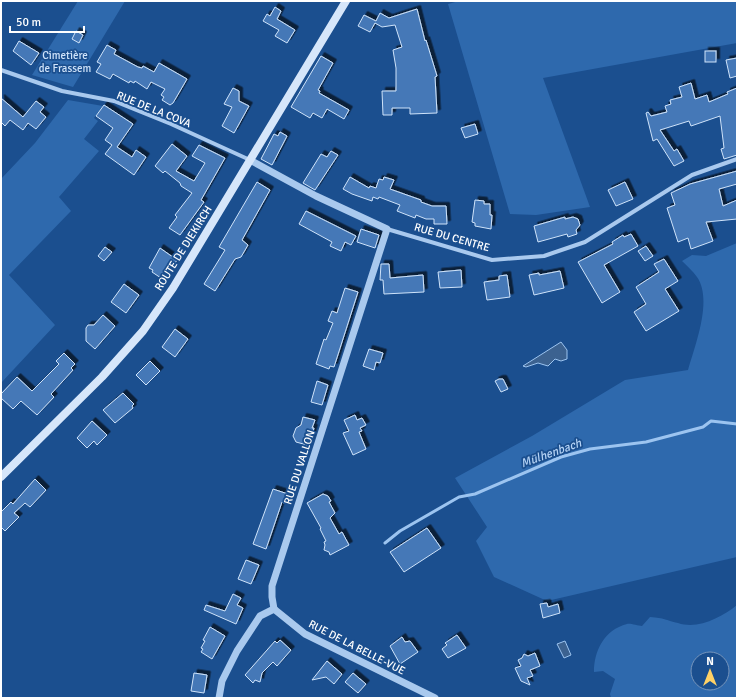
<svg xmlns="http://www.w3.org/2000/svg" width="738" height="699" font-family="Signika,sans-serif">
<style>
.green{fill:#2e69ad;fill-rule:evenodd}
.water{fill:#3c6290;stroke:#9cc4f0}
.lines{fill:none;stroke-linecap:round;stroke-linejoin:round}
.stream{stroke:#9cc4f0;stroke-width:3}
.building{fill:#4478b7;stroke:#cfe3fa;filter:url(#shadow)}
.minor{stroke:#a9c9ee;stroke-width:4}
.tertiary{stroke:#a9c9ee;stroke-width:7}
.secondary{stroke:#d6e6fa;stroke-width:8}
.labels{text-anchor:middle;stroke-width:3.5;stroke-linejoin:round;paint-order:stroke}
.park-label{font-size:11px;fill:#cfe3fa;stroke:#1b4f8f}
.street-label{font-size:11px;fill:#fff;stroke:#1b4f8f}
.water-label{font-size:12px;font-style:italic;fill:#b5d3f5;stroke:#1b4f8f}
</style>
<defs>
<filter id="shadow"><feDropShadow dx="3.5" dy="-3.5" stdDeviation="0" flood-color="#0009"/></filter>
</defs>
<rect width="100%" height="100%" fill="#1b4f8f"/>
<g class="green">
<path d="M 78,1 L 125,1 L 73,87 L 32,75 Z"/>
<path d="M 459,1 L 737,1 L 737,43 L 543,78 L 590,207 L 536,215 L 510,214 L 448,4 Z"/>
<path d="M 68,100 L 103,106 L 94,118 L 98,121 L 84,139 L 99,151 L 59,197 L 71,211 L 9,275 L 55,325 L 1,383 L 1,179 L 35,143 Z"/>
<path d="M 737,243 L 737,557 L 547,601 L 494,577 L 476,541 L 487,527 L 455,478 L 532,436 L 625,380 L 688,370 C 695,345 713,300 697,277 C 693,271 687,266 682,261 L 692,255 L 706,256 Z"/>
<path d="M 737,605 L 737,698 L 611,698 L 610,694 L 615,679 L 603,671 L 594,672 C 594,651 604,630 627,624 C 630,623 638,626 642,626 L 650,617 C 665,618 665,620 678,623 C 698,630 722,617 737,605 ZM 698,659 L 722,659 L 722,683 L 698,683 Z"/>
</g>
<g class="water">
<path d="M 561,342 L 567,350 L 567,359 L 561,361 L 555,359 L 548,366 L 538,363 L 526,367 L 523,366 Z"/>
<path d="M 565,641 L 571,655 L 564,658 L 557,644 Z"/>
</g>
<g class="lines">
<path class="stream" d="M 385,543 L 400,531 L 459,497 L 475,494 L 561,457 L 590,449 L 646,442 L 703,427 L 711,421 L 737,424"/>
</g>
<g class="building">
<path d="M 275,7 L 281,11 L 277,19 L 295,30 L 287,43 L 275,36 L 279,30 L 263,21 L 267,14 L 270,16 Z"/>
<path d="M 417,9 L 425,41 L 426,40 L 437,76 L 435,77 L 437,113 L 410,114 L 410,108 L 392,108 L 392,115 L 383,115 L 382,91 L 396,91 L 396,68 L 393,50 L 402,47 L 395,25 L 382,27 L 375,23 L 370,32 L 358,26 L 364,15 L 376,21 L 380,13 L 389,18 Z"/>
<path d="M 76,31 L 83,35 L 79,43 L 72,39 Z"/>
<path d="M 19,41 L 39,53 L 31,65 L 13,51 Z"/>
<path d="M 107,45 L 116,50 L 114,54 L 138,67 L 142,68 L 143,66 L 154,72 L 159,63 L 187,79 L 173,103 L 170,105 L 162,100 L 164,97 L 161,95 L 165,89 L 151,82 L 147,89 L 135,81 L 134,83 L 130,81 L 129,83 L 113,74 L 110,79 L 96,72 L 101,64 L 97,62 Z"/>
<rect x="705" y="51" width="11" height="11"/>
<path d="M 321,56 L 333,63 L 318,90 L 320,91 L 319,93 L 349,110 L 344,119 L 327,109 L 322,118 L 313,113 L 310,118 L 291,107 Z"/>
<path d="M 737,58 L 737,76 L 730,78 L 726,60 Z"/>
<path d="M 691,83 L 695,99 L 707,95 L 709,102 L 728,94 L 727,92 L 737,88 L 737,155 L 724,159 L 721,149 L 724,148 L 720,116 L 691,126 L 689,121 L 660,130 L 674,151 L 677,149 L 684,161 L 674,166 L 657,139 L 653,141 L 646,113 L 648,112 L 651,116 L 667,112 L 665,106 L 671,104 L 670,100 L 682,97 L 679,87 Z"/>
<path d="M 233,88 L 239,91 L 239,101 L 249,106 L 234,133 L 222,126 L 232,107 L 224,104 Z"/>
<path d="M 1,98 L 23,117 L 36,101 L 44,107 L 40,112 L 46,117 L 36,129 L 28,123 L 23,130 L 10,120 L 5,126 L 1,122 Z"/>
<path d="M 104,105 L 133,124 L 117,147 L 132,157 L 136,150 L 146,157 L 134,175 L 105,154 L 112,145 L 105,140 L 113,128 L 96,116 Z"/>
<path d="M 475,124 L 478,134 L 465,138 L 461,128 Z"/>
<path d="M 280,132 L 287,136 L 272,165 L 261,159 L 274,134 L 278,136 Z"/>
<path d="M 172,144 L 187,156 L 176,171 L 194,181 L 205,163 L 192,156 L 199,145 L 225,158 L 201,200 L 204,202 L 180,235 L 169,228 L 177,217 L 175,215 L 192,193 L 181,186 L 180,183 L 165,171 L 163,173 L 155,166 Z"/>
<path d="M 331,151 L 338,155 L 315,190 L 303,183 L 321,154 L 327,157 Z"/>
<path d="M 737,171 L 737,184 L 719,189 L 723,206 L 737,200 L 737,219 L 706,222 L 713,241 L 691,249 L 688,238 L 678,242 L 667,208 L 675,205 L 671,193 L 690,184 Z"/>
<path d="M 350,177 L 369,188 L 370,186 L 376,188 L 379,179 L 383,180 L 384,177 L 394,180 L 390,189 L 421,200 L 421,202 L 432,206 L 446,206 L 447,224 L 434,224 L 434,219 L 426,219 L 416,215 L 415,218 L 397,211 L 400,205 L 379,197 L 378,199 L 373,197 L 372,201 L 352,194 L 343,189 Z"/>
<path d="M 257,182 L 270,190 L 242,240 L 248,245 L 241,257 L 235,259 L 215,291 L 204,284 L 225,250 L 219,247 Z"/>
<path d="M 625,182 L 633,199 L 616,206 L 608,190 Z"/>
<path d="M 475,200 L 484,201 L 484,204 L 490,204 L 490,215 L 492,215 L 491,229 L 475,226 L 475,223 L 472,222 Z"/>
<path d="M 306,211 L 356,236 L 351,245 L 345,242 L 341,251 L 330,246 L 332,242 L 299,224 Z"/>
<path d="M 565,217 L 565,219 L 573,217 L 578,219 L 580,225 L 576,230 L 577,234 L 568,237 L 567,234 L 538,242 L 534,226 Z"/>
<path d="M 361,229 L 379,235 L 375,248 L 357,242 Z"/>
<path d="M 631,234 L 638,246 L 604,265 L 620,292 L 602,303 L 578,262 L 613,244 L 612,242 L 623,235 L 624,237 Z"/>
<path d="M 646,246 L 653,256 L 645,261 L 638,251 Z"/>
<path d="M 105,247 L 112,252 L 104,261 L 98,256 Z"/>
<path d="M 160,248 L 177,260 L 164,280 L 152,272 L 153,270 L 149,268 Z"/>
<path d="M 664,259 L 678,281 L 665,289 L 679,311 L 646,331 L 634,312 L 646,304 L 636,287 L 659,272 L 654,264 Z"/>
<path d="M 381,264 L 389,264 L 390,278 L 423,275 L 424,292 L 384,294 L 383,280 L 380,280 Z"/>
<path d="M 461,270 L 462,287 L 440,288 L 438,272 Z"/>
<path d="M 560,271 L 564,288 L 534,295 L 529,275 L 539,273 L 539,275 Z"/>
<path d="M 507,275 L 510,297 L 487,300 L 484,282 L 499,280 L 499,276 Z"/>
<path d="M 124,284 L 139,295 L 126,313 L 111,302 Z"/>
<path d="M 345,288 L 358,292 L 334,367 L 330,366 L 329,369 L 316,364 L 324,339 L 326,340 L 333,323 L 328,321 L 332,311 L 337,313 Z"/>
<path d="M 103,315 L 115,326 L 95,349 L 86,341 L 86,328 L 88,325 L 94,325 Z"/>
<path d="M 175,329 L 188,339 L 175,357 L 162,347 Z"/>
<path d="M 369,349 L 383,353 L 380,363 L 376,362 L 374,370 L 363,366 Z"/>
<path d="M 64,353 L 75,364 L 71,368 L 73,370 L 51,394 L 54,397 L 37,415 L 21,401 L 13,409 L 1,398 L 1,394 L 17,377 L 32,391 L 59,364 L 56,361 Z"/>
<path d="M 150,361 L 160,371 L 146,385 L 136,375 Z"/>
<path d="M 499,379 L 503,379 L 508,389 L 501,392 L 495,381 Z"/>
<path d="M 317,381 L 328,385 L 322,405 L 311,402 Z"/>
<path d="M 123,393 L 134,404 L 132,406 L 133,408 L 115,423 L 103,410 Z"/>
<path d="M 355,415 L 357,420 L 362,418 L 366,425 L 360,428 L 362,431 L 359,432 L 366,449 L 353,455 L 343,433 L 349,431 L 344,420 Z"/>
<path d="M 303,417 L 315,420 L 312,428 L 314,428 L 310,442 L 308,442 L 307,445 L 296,442 L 293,436 L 296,428 L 301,425 Z"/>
<path d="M 92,421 L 107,435 L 97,445 L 94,441 L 87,448 L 77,438 Z"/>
<path d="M 35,479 L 46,490 L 30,507 L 25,503 L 14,513 L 19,517 L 5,531 L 1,527 L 1,512 L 11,502 L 13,504 Z"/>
<path d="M 273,489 L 288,494 L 284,503 L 282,502 L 266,549 L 253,544 Z"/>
<path d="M 323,494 L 328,496 L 331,501 L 329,502 L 335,513 L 330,518 L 339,534 L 342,532 L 349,545 L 330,555 L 329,552 L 324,550 L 325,545 L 324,542 L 326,541 L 320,529 L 321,528 L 307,503 Z"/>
<path d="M 427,528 L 441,548 L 404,572 L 390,552 Z"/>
<path d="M 246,560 L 259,565 L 251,584 L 238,579 Z"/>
<path d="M 233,594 L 241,598 L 237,605 L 243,608 L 236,624 L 204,610 L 206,605 L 225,611 Z"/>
<path d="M 547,603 L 548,607 L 558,604 L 560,613 L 543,618 L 540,604 Z"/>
<path d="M 210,627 L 225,636 L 212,659 L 201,652 L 203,649 L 201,648 L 205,641 L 203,640 Z"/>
<path d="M 457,635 L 466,648 L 448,658 L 442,649 L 447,645 L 445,643 Z"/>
<path d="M 402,637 L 405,642 L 410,641 L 418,652 L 400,664 L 390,646 Z"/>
<path d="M 280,640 L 291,650 L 277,666 L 273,662 L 262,673 L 260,682 L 255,680 L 253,683 L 245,675 L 275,641 L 277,643 Z"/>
<path d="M 535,653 L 540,666 L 530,670 L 533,676 L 527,678 L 530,685 L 521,681 L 515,668 L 521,666 L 518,660 L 522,658 L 524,654 L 528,656 Z"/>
<path d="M 327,661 L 342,674 L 334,684 L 326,677 L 312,680 Z"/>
<path d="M 194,673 L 207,675 L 204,693 L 191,691 Z"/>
<path d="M 353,673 L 366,684 L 358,693 L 345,682 Z"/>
</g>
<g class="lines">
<g class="minor">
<path d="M 1,70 L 62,91 L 114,101 L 171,124 L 250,160"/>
<path d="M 387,229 L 492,260 L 544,256 L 585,242 L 692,175 L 737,159"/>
</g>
<g class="tertiary">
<path d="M 250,160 L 316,196 L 387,229 L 272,586 L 272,597 L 274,609"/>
<path d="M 274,609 L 305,634 L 435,698"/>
<path d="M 219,698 L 222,681 L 237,651 L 260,616 L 274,609"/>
</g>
<path class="secondary" d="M 1,477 L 102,377 L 143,331 L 173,288 L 346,1"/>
</g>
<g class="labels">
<g class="park-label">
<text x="65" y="59">Cimetière<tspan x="65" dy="13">de Frassem</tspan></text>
</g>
<g class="street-label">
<text transform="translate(154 109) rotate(22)" y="4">RUE DE LA COVA</text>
<text transform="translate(452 237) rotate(16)" y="4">RUE DU CENTRE</text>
<text transform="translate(183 248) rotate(-58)" y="4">ROUTE DE DIEKIRCH</text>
<text transform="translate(299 467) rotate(-72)" y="4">RUE DU VALLON</text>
<text transform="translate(357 647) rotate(27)" y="4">RUE DE LA BELLE-VUE</text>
</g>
<g class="water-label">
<text transform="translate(551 453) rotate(-20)" y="4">Mülhenbach</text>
</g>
</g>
<rect width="738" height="699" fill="none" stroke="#ffffff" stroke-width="4"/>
<g transform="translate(710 671)"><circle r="19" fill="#1b4f8f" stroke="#7695bc"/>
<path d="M0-3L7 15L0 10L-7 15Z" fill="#ffd166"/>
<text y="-6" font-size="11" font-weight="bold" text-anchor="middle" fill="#ffffff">N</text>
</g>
<path d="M10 26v6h74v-6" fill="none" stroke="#ffffff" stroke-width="2"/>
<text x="16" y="26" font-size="12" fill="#ffffff" stroke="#1b4f8f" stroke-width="3" paint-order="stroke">50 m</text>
</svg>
